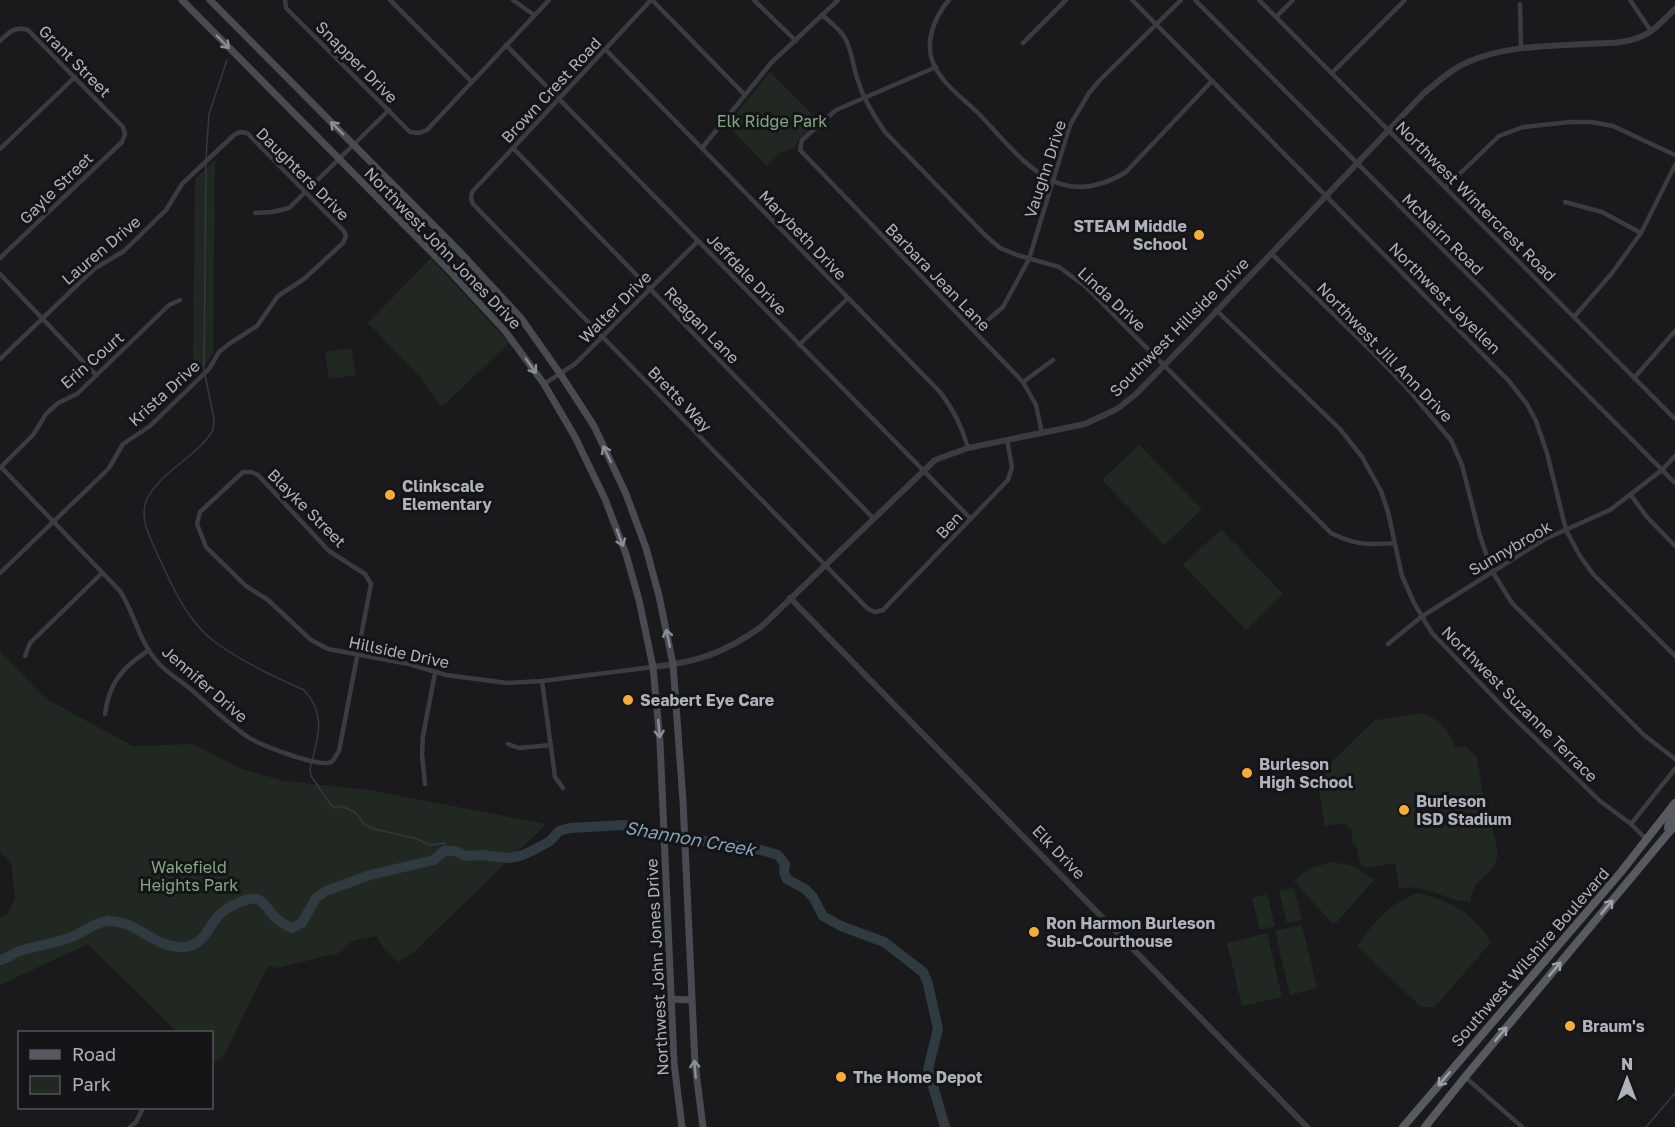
<svg xmlns="http://www.w3.org/2000/svg" width="1675" height="1127" font-family="'Golos Text',sans-serif">
<style>
.green{fill:#202821}
.lines{fill:none;stroke-linecap:round;stroke-linejoin:round}
.stream{stroke:#2f3a41;stroke-width:1.5}
.river{stroke:#2f3a41;stroke-width:10}
.minor{stroke:#3b3c42;stroke-width:4.5}
.tertiary{stroke:#3b3c42;stroke-width:6}
.secondary{stroke:#494b52;stroke-width:7}
.primary{stroke:#575a61;stroke-width:8}
.oneway{stroke:#8a8e97}
.oneway2{stroke:#9ca0aa}
.poi-dot{fill:#f6ae38;stroke:#151518;stroke-width:2}
.labels{text-anchor:middle;stroke-width:6;stroke-linejoin:round;paint-order:stroke}
.street-label{font-size:16px;fill:#adb2bc;stroke:#151518}
.park-label{font-size:16px;fill:#83a784;stroke:#151518}
.poi-label{font-size:16px;font-weight:bold;fill:#adb2bc;stroke:#151518;text-anchor:start}
.water-label{font-size:18px;font-style:italic;fill:#83a1b7;stroke:#151518}
</style>
<rect width="100%" height="100%" fill="#1a1a1d"/>
<g class="green">
<path d="M 770,72 L 818,120 L 799,139 L 795,148 L 781,152 L 767,166 L 727,125 Z"/>
<path d="M 215,160 L 213,354 L 200,372 L 197,373 L 193,355 L 195,179 Z"/>
<path d="M 431,258 L 509,343 L 445,404 L 440,405 L 422,379 L 368,323 Z"/>
<path d="M 351,348 L 356,375 L 329,379 L 325,352 Z"/>
<path d="M 1139,445 L 1202,509 L 1164,545 L 1102,480 Z"/>
<path d="M 1221,529 L 1283,594 L 1246,630 L 1183,565 Z"/>
<path d="M 0,651 L 46,699 L 133,746 L 193,744 L 242,769 L 285,781 L 369,790 L 546,824 L 414,952 L 398,962 L 385,950 L 376,936 L 354,940 L 339,953 L 277,968 L 268,966 L 224,1055 L 212,1064 L 212,1032 L 177,1032 L 88,944 L 0,985 L 0,917 L 8,914 L 15,898 L 11,863 L 0,851 Z"/>
<path d="M 1419,713 C 1437,715 1450,732 1456,748 L 1465,746 L 1477,757 L 1488,827 L 1492,827 C 1494,836 1500,852 1496,861 C 1490,877 1469,883 1471,902 C 1444,901 1431,884 1399,888 L 1395,863 L 1367,868 L 1360,864 L 1356,845 L 1353,845 L 1351,828 L 1348,828 L 1347,823 L 1323,826 L 1324,820 L 1316,773 L 1324,769 L 1376,719 L 1378,720 Z"/>
<path d="M 1332,862 L 1354,866 L 1374,880 L 1337,922 L 1332,923 L 1294,881 L 1310,868 Z"/>
<path d="M 1294,888 L 1302,920 L 1287,923 L 1279,891 Z"/>
<path d="M 1419,893 C 1456,904 1469,910 1491,942 L 1435,1007 L 1421,1007 L 1357,946 C 1374,922 1390,902 1419,893 Z"/>
<path d="M 1267,894 L 1275,926 L 1260,930 L 1252,898 Z"/>
<path d="M 1302,925 L 1317,988 L 1290,995 L 1275,931 Z"/>
<path d="M 1267,933 L 1282,997 L 1242,1006 L 1227,943 Z"/>
</g>
<g class="lines">
<g class="stream">
<path d="M 206,158 L 209,114 L 227,60"/>
<path d="M 204,371 L 206,162"/>
<path d="M 205,375 L 214,419 L 213,430 C 197,457 161,471 147,499 C 139,518 149,535 156,551 C 171,583 186,621 215,642 C 242,662 274,677 304,690 C 328,716 317,739 310,769 L 311,776 L 331,805 L 336,808 L 341,806 L 355,812 L 365,825 L 378,830 L 414,838 L 431,845 L 444,843 L 450,851"/>
<path d="M 1646,1127 L 1675,1093"/>
</g>
<path class="river" d="M 0,960 C 7,959 11,955 17,952 C 35,945 56,944 74,936 C 85,931 96,922 107,921 C 136,919 154,949 184,947 C 204,946 209,925 220,914 C 226,908 249,896 257,899 C 265,902 268,910 273,915 C 278,921 285,925 292,928 L 302,923 L 316,898 L 326,891 L 370,875 L 434,860 L 444,851 L 455,851 L 466,856 L 482,855 L 508,858 L 520,856 L 532,851 L 550,841 L 559,831 L 570,828 L 624,825 L 643,831 L 761,850 L 778,855 L 785,864 L 784,872 L 787,879 L 805,889 L 813,897 L 823,916 L 841,926 L 884,942 L 923,972 L 928,984 L 938,1029 L 928,1069 L 945,1127"/>
<g class="minor">
<path d="M 285,0 L 286,8 L 410,132 L 419,133 L 427,130 L 549,0"/>
<path d="M 390,0 L 472,82"/>
<path d="M 513,0 L 534,15"/>
<path d="M 651,0 L 472,192 L 471,198 L 473,204 L 868,609 L 875,612 L 883,610 L 1008,480 L 1012,467 L 1007,440"/>
<path d="M 652,0 L 745,95"/>
<path d="M 754,0 L 796,41"/>
<path d="M 949,0 C 936,15 925,39 932,60 C 940,83 963,98 980,115 C 1022,159 1058,214 1126,172 L 1212,81"/>
<path d="M 1132,0 L 1508,380 L 1527,404 L 1536,421 L 1547,453 L 1566,530 L 1580,556 L 1593,574 L 1675,656"/>
<path d="M 1195,0 L 1675,483"/>
<path d="M 1259,0 L 1675,419"/>
<path d="M 1630,0 L 1651,31"/>
<path d="M 1520,4 L 1521,48"/>
<path d="M 822,15 C 830,22 840,29 845,38 C 852,51 853,65 857,78 C 863,98 873,115 885,132 L 985,235 L 1000,248 L 1017,255 L 1059,267 L 1085,286 L 1331,533 C 1355,545 1367,545 1394,543"/>
<path d="M 1276,17 L 1293,0"/>
<path d="M 0,41 C 9,32 15,26 28,30 L 123,127 L 125,134 L 122,142 L 0,258"/>
<path d="M 1023,43 L 1066,0"/>
<path d="M 506,45 L 971,519"/>
<path d="M 606,50 L 940,392 C 954,410 962,426 968,448"/>
<path d="M 936,67 L 836,110 L 802,140 L 800,150 L 1023,382 L 1036,405 L 1042,433"/>
<path d="M 1332,73 L 1405,0"/>
<path d="M 702,148 L 771,63 L 838,0"/>
<path d="M 0,149 L 75,77"/>
<path d="M 514,149 L 873,518"/>
<path d="M 1446,187 L 1499,136 L 1523,127 L 1570,122 L 1592,122 L 1613,126 L 1675,155"/>
<path d="M 1565,202 L 1602,212 L 1641,233"/>
<path d="M 255,213 L 272,212 L 289,208 L 389,110"/>
<path d="M 1271,253 L 1373,353 L 1407,388 L 1451,440 L 1462,465 L 1480,536 L 1492,571 L 1512,603 L 1644,735 L 1675,759"/>
<path d="M 0,274 L 96,375"/>
<path d="M 1216,310 L 1340,429 L 1362,457 L 1381,491 L 1388,512 L 1402,576 L 1414,603 L 1432,633 L 1507,711 L 1600,801 L 1631,824 L 1647,840"/>
<path d="M 1574,317 L 1612,273 L 1641,233 L 1675,165"/>
<path d="M 975,331 L 1003,307 L 1029,259 L 1070,125 L 1089,93 L 1100,80 L 1181,0"/>
<path d="M 799,345 L 848,298"/>
<path d="M 0,359 L 94,269 L 124,251 L 166,210 L 182,184 L 234,135 L 240,132 L 247,133 L 344,231 L 346,236 L 343,243 L 304,279 L 278,296 L 257,326 L 229,344 L 219,352 L 209,369 L 150,426 L 123,444 L 109,468 L 101,476 L 0,573"/>
<path d="M 1634,378 L 1675,331"/>
<path d="M 1023,382 L 1053,360"/>
<path d="M 544,384 L 575,364 L 698,241"/>
<path d="M 1,467 L 120,591 C 134,612 139,641 156,660 C 164,671 177,678 188,687 C 207,703 227,723 248,737 C 260,745 319,768 331,762 C 335,760 336,755 339,751 L 371,584 L 365,574 L 329,551 L 258,475 L 251,472 L 243,472 L 200,512 L 197,524 L 206,547 L 246,586 L 268,600 L 311,640 L 328,649 L 409,664 L 446,675 L 507,683 L 542,681 L 653,667"/>
<path d="M 0,468 L 33,435 L 46,414 L 58,403 L 77,394 L 169,305 L 180,300"/>
<path d="M 1631,495 L 1646,516 L 1675,546"/>
<path d="M 1388,644 L 1421,617 L 1545,539 L 1610,510 L 1662,470 L 1675,456"/>
<path d="M 25,656 L 30,643 L 102,573"/>
<path d="M 542,681 L 555,777 L 563,788"/>
<path d="M 105,714 C 109,682 123,667 149,650"/>
<path d="M 508,744 L 519,748 L 551,745"/>
<path d="M 425,784 L 422,754 L 423,736 L 435,673"/>
<path d="M 1631,824 L 1675,769"/>
<path d="M 1465,1077 L 1522,1127"/>
<path d="M 130,1127 L 136,1122 L 143,1108"/>
</g>
<g class="tertiary">
<path d="M 790,598 L 1307,1127"/>
<path d="M 653,667 C 698,662 724,653 761,627 L 935,460 L 968,448 L 1085,424 L 1117,409 L 1136,394 L 1190,339 L 1424,93 C 1438,82 1451,69 1468,62 C 1504,46 1547,46 1585,44 C 1602,43 1624,44 1640,37 C 1654,32 1664,19 1675,9"/>
</g>
<g class="secondary">
<path d="M 182,0 L 446,267 L 505,331 L 544,384 L 575,437 L 605,499 L 626,554 L 639,600 L 653,667 L 660,742 L 674,1063 L 682,1127"/>
<path d="M 210,0 L 461,253 L 521,318 L 561,375 L 594,426 L 626,494 L 646,548 L 659,596 L 673,664 L 683,801 L 695,1064 L 703,1127"/>
<path d="M 671,999 L 691,1000"/>
</g>
<g class="primary">
<path d="M 1670,831 L 1668,828 L 1669,822 L 1675,814"/>
<path d="M 1403,1127 L 1621,872 L 1675,803"/>
<path d="M 1425,1127 L 1465,1077 L 1675,825"/>
</g>
</g>
<defs><path id="oneway-shaft" d="M-6 0H5M1.5-3L5.5 0L1.5 3" fill="none" stroke-width="1.6" stroke-linecap="round" stroke-linejoin="round" transform="scale(1.5)"/></defs>
<g class="oneway">
<use href="#oneway-shaft" transform="translate(223 42) rotate(46)"/>
<use href="#oneway-shaft" transform="translate(337 128) rotate(-135)"/>
<use href="#oneway-shaft" transform="translate(531 366) rotate(55)"/>
<use href="#oneway-shaft" transform="translate(607 454) rotate(-116)"/>
<use href="#oneway-shaft" transform="translate(620 538) rotate(70)"/>
<use href="#oneway-shaft" transform="translate(668 638) rotate(-102)"/>
<use href="#oneway-shaft" transform="translate(659 729) rotate(85)"/>
<use href="#oneway-shaft" transform="translate(695 1069) rotate(-95)"/>
</g>
<g class="oneway2">
<use href="#oneway-shaft" transform="translate(1607 907) rotate(-50)"/>
<use href="#oneway-shaft" transform="translate(1555 969) rotate(-50)"/>
<use href="#oneway-shaft" transform="translate(1501 1034) rotate(-50)"/>
<use href="#oneway-shaft" transform="translate(1444 1079) rotate(130)"/>
</g>
<g class="poi-dot">
<circle cx="1199" cy="235" r="6"/>
<circle cx="390" cy="495" r="6"/>
<circle cx="628" cy="700" r="6"/>
<circle cx="1247" cy="773" r="6"/>
<circle cx="1404" cy="810" r="6"/>
<circle cx="1034" cy="932" r="6"/>
<circle cx="1570" cy="1026" r="6"/>
<circle cx="841" cy="1077" r="6"/>
</g>
<g class="labels">
<g class="street-label">
<text transform="translate(75 61) rotate(45)" y="6">Grant Street</text>
<text transform="translate(357 62) rotate(45)" y="6">Snapper Drive</text>
<text transform="translate(551 90) rotate(-47)" y="6">Brown Crest Road</text>
<text transform="translate(1045 169) rotate(-72)" y="6">Vaughn Drive</text>
<text transform="translate(303 174) rotate(45)" y="6">Daughters Drive</text>
<text transform="translate(56 188) rotate(-44)" y="6">Gayle Street</text>
<text transform="translate(1476 201) rotate(45)" y="6">Northwest Wintercrest Road</text>
<text transform="translate(1443 234) rotate(45)" y="6">McNairn Road</text>
<text transform="translate(803 235) rotate(46)" y="6">Marybeth Drive</text>
<text transform="translate(443 248) rotate(46)" y="6">Northwest John Jones Drive</text>
<text transform="translate(101 250) rotate(-40)" y="6">Lauren Drive</text>
<text transform="translate(747 274) rotate(46)" y="6">Jeffdale Drive</text>
<text transform="translate(938 277) rotate(46)" y="6">Barbara Jean Lane</text>
<text transform="translate(1445 298) rotate(45)" y="6">Northwest Jayellen</text>
<text transform="translate(1112 299) rotate(43)" y="6">Linda Drive</text>
<text transform="translate(615 307) rotate(-45)" y="6">Walter Drive</text>
<text transform="translate(702 325) rotate(46)" y="6">Reagan Lane</text>
<text transform="translate(1179 327) rotate(-45)" y="6">Southwest Hillside Drive</text>
<text transform="translate(1385 352) rotate(46)" y="6">Northwest Jill Ann Drive</text>
<text transform="translate(92 360) rotate(-41)" y="6">Erin Court</text>
<text transform="translate(164 393) rotate(-42)" y="6">Krista Drive</text>
<text transform="translate(680 399) rotate(46)" y="6">Bretts Way</text>
<text transform="translate(307 508) rotate(45)" y="6">Blayke Street</text>
<text transform="translate(949 525) rotate(-46)" y="6">Ben</text>
<text transform="translate(1510 548) rotate(-30)" y="6">Sunnybrook</text>
<text transform="translate(399 652) rotate(12)" y="6">Hillside Drive</text>
<text transform="translate(205 684) rotate(41)" y="6">Jennifer Drive</text>
<text transform="translate(1520 704) rotate(45)" y="6">Northwest Suzanne Terrace</text>
<text transform="translate(1059 852) rotate(46)" y="6">Elk Drive</text>
<text transform="translate(1530 957) rotate(-49)" y="6">Southwest Wilshire Boulevard</text>
<text transform="translate(657 967) rotate(-93)" y="6">Northwest John Jones Drive</text>
</g>
<g class="park-label">
<text x="772" y="127">Elk Ridge Park</text>
<text x="189" y="873">Wakefield<tspan x="189" dy="18">Heights Park</tspan></text>
</g>
<g class="poi-label">
<text x="1187" y="232" text-anchor="end">STEAM Middle<tspan x="1187" dy="18">School</tspan></text>
<text x="402" y="492">Clinkscale<tspan x="402" dy="18">Elementary</tspan></text>
<text x="640" y="706">Seabert Eye Care</text>
<text x="1259" y="770">Burleson<tspan x="1259" dy="18">High School</tspan></text>
<text x="1416" y="807">Burleson<tspan x="1416" dy="18">ISD Stadium</tspan></text>
<text x="1046" y="929">Ron Harmon Burleson<tspan x="1046" dy="18">Sub-Courthouse</tspan></text>
<text x="1582" y="1032">Braum's</text>
<text x="853" y="1083">The Home Depot</text>
</g>
<g class="water-label">
<text transform="translate(690 839) rotate(10)" y="6">Shannon Creek</text>
</g>
</g>
<rect x="18" y="1031" width="195" height="78" fill="#151518" stroke="#52545a" stroke-width="1.5"/>
<rect x="30" y="1050" width="30" height="9" fill="#575a61" stroke="#52545a" stroke-width="1.5"/>
<text x="72" y="1061" font-size="18" fill="#adb2bc">Road</text>
<rect x="30" y="1076" width="30" height="18" fill="#202821" stroke="#52545a" stroke-width="1.5"/>
<text x="72" y="1091" font-size="18" fill="#adb2bc">Park</text>
<g transform="translate(1627 1079)" stroke="#151518" stroke-width="4.5" paint-order="stroke">
<path d="M0-4.5L10 22L0 15L-10 22Z" fill="#adb2bc"/>
<text y="-9" font-size="16" font-weight="bold" text-anchor="middle" fill="#adb2bc">N</text>
</g>
</svg>
